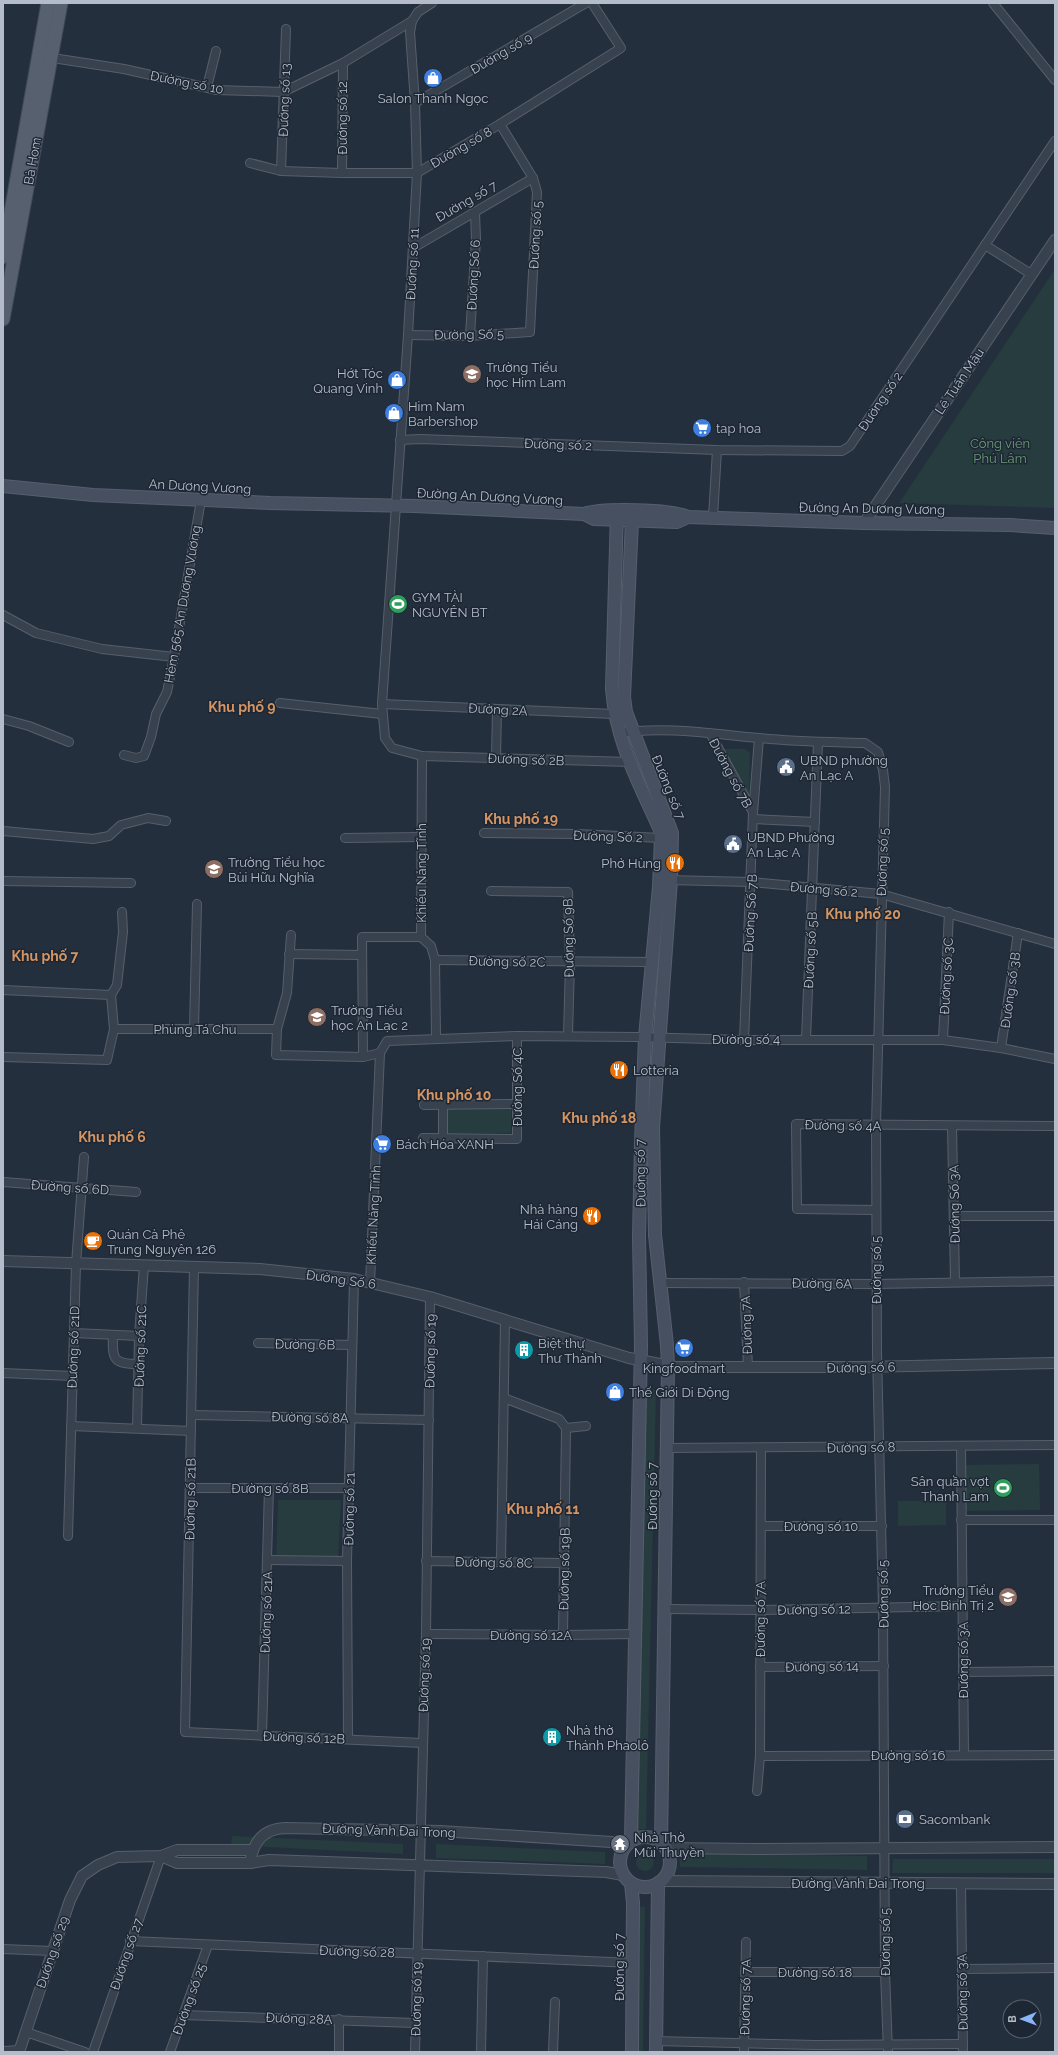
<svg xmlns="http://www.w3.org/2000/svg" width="1058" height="2055" font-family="Raleway,sans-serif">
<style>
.green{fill:#263c3f}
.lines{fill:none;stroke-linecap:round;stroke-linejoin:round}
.minor-casing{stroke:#565f6c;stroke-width:10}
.tertiary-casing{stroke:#565f6c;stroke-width:12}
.secondary-casing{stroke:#565f6c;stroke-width:14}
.primary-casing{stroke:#414a57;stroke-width:15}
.minor{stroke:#38414e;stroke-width:8}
.tertiary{stroke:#38414e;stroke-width:10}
.secondary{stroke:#465061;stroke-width:12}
.primary{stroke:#56606e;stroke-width:13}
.labels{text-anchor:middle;stroke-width:3;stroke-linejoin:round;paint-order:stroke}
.street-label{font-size:13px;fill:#b4bcc9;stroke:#1d2633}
.poi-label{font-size:13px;fill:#b4bcc9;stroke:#1d2633;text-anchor:start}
.park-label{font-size:13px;fill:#6b9a76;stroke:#1d2633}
.neighbourhood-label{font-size:14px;font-weight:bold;fill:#d59563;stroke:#1d2633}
</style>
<rect width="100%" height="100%" fill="#242f3e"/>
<g class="green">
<path d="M 1055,269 L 1055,508 L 899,503 Z"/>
<path d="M 725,749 L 745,749 L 750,753 L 749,799 L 723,753 Z"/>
<path d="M 511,1108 L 511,1133 L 448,1134 L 448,1109 Z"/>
<path d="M 646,1390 L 656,1390 L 646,1829 L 635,1829 Z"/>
<path d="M 1039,1464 L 1040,1510 L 966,1511 L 966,1465 Z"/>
<path d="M 278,1500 L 341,1500 L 338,1559 L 276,1559 Z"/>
<path d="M 898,1501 L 946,1501 L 946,1525 L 898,1526 Z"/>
<path d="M 232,1836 L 403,1844 L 403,1854 L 231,1845 Z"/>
<path d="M 436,1844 L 605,1852 L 605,1864 L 436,1858 Z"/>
<path d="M 679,1853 L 867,1856 L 867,1870 L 680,1867 Z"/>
<circle cx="645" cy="1862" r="9"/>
<path d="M 893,1859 L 1055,1859 L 1055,1873 L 892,1873 Z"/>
<path d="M 635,1906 L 645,1907 L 643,2052 L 634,2052 Z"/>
</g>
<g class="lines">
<g class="minor-casing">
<g id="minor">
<path d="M 993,3 L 1055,80"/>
<path d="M 412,21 L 410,32 L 415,103 L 417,173 L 408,335 L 382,704 L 385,738 L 392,748 L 422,756 L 630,762"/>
<path d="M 46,57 L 124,69 L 217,90 L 283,92 L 343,63 L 412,21 L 418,12 L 432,3"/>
<path d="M 207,87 L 216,51"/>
<path d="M 415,103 L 586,3"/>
<path d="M 250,163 L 281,171 L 342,173 L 417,173 L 500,124 L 621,48 L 592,3"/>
<path d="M 281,171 L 286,29"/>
<path d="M 342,173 L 343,63"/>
<path d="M 985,245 L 1031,274"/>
<path d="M 413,248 L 533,178"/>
<path d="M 408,335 L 470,336 L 530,332 L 537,192 L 533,178 L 500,124"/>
<path d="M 470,336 L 476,239 L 475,213"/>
<path d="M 400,440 L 420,439 L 717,450 L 842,451 L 850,446 L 1055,141"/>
<path d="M 713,517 L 717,450"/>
<path d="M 3,615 L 36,633 L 102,649 L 174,657"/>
<path d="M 280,703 L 382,714"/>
<path d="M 382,704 L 614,714"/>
<path d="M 3,719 L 29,726 L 69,742"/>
<path d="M 619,733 C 665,726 713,734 759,738 C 794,742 830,742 865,743 L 878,752 L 883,770 L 885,787 L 876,1125 L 877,1353 L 883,1608 L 885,1972 L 888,2052"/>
<path d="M 710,733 L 753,812"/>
<path d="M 124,755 L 136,758 L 144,756 L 151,737 L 156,714 L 167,692 L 174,657 L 201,500"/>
<path d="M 422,756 L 421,937 L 431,946 L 435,960 L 436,1038"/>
<path d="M 496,758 L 497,710"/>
<path d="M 754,819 L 815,822"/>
<path d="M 3,831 L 93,839 L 109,836 L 121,825 L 148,818 L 166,821"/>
<path d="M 484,833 L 578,834 L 661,838"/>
<path d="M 345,838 L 421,837"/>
<path d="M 667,880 L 751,882 L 881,894 L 1055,944"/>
<path d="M 3,881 L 131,883"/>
<path d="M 491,891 L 568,892 L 570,962 L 568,1036"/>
<path d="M 289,954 L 362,955"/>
<path d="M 435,960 L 651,962"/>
<path d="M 3,990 L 111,995 L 114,1029"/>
<path d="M 111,995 L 117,985 L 123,932 L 122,912"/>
<path d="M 194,1029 L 197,904"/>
<path d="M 277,1029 L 287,993 L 291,935"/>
<path d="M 806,1039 L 818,742"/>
<path d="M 744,1040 L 753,813 L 759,738"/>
<path d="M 943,1040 L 949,912"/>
<path d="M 1001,1048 L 1018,933"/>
<path d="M 3,1057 L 107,1060 L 114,1029 L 277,1029 L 276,1055 L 363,1057 L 380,1053"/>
<path d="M 363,1057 L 362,937 L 421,937"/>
<path d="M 424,1105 L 517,1104"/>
<path d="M 952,1126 L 955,1282"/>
<path d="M 423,1138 L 517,1139 L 517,1036"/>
<path d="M 443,1139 L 443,1105"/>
<path d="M 3,1182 L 136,1192"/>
<path d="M 876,1210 L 797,1209 L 796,1124 L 1055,1126"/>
<path d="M 954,1216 L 1055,1216"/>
<path d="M 194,1266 L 185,1732 L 422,1743"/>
<path d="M 744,1282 L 748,1367"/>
<path d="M 370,1283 L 380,1053 L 387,1041 L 517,1036 L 638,1037 L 744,1040 L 943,1040 L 1001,1048 L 1055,1059"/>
<path d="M 661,1283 L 876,1284 L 1055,1281"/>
<path d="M 74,1333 L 139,1336"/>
<path d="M 113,1335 C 112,1359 113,1364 138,1364"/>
<path d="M 258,1343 L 352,1345"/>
<path d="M 3,1373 L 72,1376"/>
<path d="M 504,1398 L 559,1419 L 566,1428 L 563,1635"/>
<path d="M 192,1415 L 429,1420"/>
<path d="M 71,1426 L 191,1431"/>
<path d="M 137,1428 L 139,1336 L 144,1265"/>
<path d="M 566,1428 L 586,1426"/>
<path d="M 961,1446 L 964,1754"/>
<path d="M 666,1448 L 1055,1445"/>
<path d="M 190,1488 L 349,1488"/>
<path d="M 961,1520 L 1055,1520"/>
<path d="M 761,1526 L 882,1526"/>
<path d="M 68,1536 L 76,1264 L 84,1157"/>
<path d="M 267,1560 L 347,1561"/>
<path d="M 426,1561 L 563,1563"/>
<path d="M 501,1561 L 505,1321"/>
<path d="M 665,1609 L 760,1610 L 963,1606"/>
<path d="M 426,1634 L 563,1635 L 636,1634"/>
<path d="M 760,1667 L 884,1666"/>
<path d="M 963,1672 L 1055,1671"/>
<path d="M 262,1736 L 269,1488"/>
<path d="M 348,1738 L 347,1561 L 354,1279"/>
<path d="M 760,1756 L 1055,1755"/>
<path d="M 757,1791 L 760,1756 L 761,1448"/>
<path d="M 961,1883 L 963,2052"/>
<path d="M 130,1941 L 633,1963"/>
<path d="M 3,1949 L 52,1951"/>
<path d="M 962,1969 L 1055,1968"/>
<path d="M 745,1972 L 885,1972"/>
<path d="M 183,2015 L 415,2023"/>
<path d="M 339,2019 L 339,2052"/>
<path d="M 26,2032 L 85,2052"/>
<path d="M 656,2041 L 816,2045 L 963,2044"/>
<path d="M 3,2051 L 20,2050"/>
<path d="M 93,2052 L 161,1856"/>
<path d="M 170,2052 L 208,1945"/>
<path d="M 415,2052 L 426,1634 L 430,1297"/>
<path d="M 481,2052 L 483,1956"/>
<path d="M 553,2052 L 555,2002"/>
<path d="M 744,2052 L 746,1942"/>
</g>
</g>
<g class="tertiary-casing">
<g id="tertiary">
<path d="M 864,523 L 1055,240"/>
<path d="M 3,1261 L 260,1269 L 354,1279 L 430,1297 L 629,1358 L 675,1367 L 863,1367 L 1055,1363"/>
<path d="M 666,1848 L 756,1849 L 1055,1847"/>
<path d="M 161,1856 L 177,1863 L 250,1863 L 269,1860 L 606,1872 L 623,1875"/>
<path d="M 250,1863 C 253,1842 263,1829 285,1828 L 440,1831 L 627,1843"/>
<path d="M 662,1881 L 1055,1884"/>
<path d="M 19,2052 L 70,1900 L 82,1876 L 98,1865 L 117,1857 L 161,1856 L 177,1850 L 252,1850"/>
</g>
</g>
<g class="secondary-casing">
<g id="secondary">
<path d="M 3,486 L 93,495 L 270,503 L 415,506 L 584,514 C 602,508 670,509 688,517 L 864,523 L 1010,525 L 1055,528"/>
<path d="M 617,511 L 612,689 C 616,742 639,783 660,830 L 661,838 L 659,887 L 645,1037 L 641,1143 L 639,1237 L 641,1345 L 631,1840"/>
<path d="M 584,514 L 594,519 L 677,522 L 688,517"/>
<path d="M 632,520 L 624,697 L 626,712 L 672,833 L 671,880 L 653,1128 L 655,1235 L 667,1345 L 668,1366 L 661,1843"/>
<circle cx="645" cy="1862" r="25"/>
<path d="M 631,1883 L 633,1903 L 632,2052"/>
<path d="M 656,2052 L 658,1883"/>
</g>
</g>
<g class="primary-casing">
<g id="primary">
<path d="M 3,257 L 48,3"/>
<path d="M 3,319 L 61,3"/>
</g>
</g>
<use href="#minor" class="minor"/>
<use href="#tertiary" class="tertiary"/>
<use href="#secondary" class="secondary"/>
<use href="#primary" class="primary"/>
</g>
<defs>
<g id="shop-disc" transform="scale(1)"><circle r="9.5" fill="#3f7fe0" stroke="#1d2633"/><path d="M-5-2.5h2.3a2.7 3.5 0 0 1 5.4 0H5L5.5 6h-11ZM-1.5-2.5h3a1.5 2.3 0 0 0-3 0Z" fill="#fff"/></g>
<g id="school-disc" transform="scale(1)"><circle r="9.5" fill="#8d6e63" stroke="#1d2633"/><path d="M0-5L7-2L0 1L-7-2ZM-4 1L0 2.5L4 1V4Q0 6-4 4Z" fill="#fff"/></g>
<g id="supermarket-disc" transform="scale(1)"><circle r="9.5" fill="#3f7fe0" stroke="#1d2633"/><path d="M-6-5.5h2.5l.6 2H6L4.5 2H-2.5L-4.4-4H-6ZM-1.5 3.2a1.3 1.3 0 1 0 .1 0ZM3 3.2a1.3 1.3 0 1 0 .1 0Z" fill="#fff"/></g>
<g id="stadium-disc" transform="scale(1)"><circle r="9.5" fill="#2e9e5b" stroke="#1d2633"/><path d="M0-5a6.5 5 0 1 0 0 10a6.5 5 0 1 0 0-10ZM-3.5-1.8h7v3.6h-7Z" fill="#fff"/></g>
<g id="civic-disc" transform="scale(1)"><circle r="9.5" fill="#5c6f8a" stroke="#1d2633"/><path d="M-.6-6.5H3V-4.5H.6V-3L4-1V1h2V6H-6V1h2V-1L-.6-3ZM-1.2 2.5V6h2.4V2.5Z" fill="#fff"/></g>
<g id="restaurant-disc" transform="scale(1)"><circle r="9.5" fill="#e8710a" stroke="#1d2633"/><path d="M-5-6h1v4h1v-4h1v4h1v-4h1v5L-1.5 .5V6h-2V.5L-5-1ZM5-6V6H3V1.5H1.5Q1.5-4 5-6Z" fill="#fff"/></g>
<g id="cafe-disc" transform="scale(1)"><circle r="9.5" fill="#e8710a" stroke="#1d2633"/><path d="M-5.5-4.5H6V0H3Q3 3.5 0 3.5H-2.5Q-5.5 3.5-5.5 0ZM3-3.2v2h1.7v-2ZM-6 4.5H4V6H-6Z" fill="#fff"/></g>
<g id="building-disc" transform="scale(1)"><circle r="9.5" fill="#0f9aa8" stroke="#1d2633"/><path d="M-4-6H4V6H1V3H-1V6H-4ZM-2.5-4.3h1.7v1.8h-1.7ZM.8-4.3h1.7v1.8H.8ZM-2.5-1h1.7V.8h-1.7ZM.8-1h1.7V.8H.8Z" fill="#fff"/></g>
<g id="bank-disc" transform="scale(1)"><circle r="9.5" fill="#5c6f8a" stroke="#1d2633"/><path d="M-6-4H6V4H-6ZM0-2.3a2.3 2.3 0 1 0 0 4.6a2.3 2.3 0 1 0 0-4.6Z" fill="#fff"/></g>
<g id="temple-disc" transform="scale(1)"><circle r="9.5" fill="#6b7280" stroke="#1d2633"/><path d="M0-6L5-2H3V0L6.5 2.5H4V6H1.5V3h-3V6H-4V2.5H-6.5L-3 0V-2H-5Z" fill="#fff"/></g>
</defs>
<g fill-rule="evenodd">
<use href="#shop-disc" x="433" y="78"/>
<use href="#school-disc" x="472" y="374"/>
<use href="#shop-disc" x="397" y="380"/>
<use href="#shop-disc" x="394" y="413"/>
<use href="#supermarket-disc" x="702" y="428"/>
<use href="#stadium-disc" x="398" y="604"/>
<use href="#civic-disc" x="786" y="767"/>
<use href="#civic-disc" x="733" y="844"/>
<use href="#restaurant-disc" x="675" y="863"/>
<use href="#school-disc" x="214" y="869"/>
<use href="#school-disc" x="317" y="1017"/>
<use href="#restaurant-disc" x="619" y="1070"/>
<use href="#supermarket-disc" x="382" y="1144"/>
<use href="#restaurant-disc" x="592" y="1216"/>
<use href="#cafe-disc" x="93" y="1241"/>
<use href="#supermarket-disc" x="684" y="1348"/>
<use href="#building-disc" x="524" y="1350"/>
<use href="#shop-disc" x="615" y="1392"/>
<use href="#stadium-disc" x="1003" y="1488"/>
<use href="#school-disc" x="1008" y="1597"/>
<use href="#building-disc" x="552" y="1737"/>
<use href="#bank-disc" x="905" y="1819"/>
<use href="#temple-disc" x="620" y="1844"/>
</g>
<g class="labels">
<g class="street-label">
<text transform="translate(501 53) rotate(-30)" y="5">Đường số 9</text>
<text transform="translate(187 82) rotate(11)" y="5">Đường số 10</text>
<text transform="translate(284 100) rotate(-88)" y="5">Đường số 13</text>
<text transform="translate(342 118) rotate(-90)" y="5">Đường số 12</text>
<text transform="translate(461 147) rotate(-30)" y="5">Đường số 8</text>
<text transform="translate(32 161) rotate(-80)" y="5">Bà Hom</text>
<text transform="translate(466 201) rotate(-30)" y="5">Đường số 7</text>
<text transform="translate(535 235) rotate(-87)" y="5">Đường số 5</text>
<text transform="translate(412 264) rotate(-87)" y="5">Đường số 11</text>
<text transform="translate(473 275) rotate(-87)" y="5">Đường Số 6</text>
<text transform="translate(469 334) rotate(-1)" y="5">Đường Số 5</text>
<text transform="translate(959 381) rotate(-56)" y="5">Lê Tuấn Mậu</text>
<text transform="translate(880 401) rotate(-56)" y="5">Đường số 2</text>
<text transform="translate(558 444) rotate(2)" y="5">Đường số 2</text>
<text transform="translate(200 486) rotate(3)" y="5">An Dương Vương</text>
<text transform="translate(490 496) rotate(3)" y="5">Đường An Dương Vương</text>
<text transform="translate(872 508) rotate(1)" y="5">Đường An Dương Vương</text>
<text transform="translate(182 604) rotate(-80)" y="5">Hẻm 565 An Dương Vương</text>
<text transform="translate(498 709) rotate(3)" y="5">Đường 2A</text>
<text transform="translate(526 759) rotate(2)" y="5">Đường số 2B</text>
<text transform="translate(731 773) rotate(62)" y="5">Đường số 7B</text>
<text transform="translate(669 787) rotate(68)" y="5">Đường số 7</text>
<text transform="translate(608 836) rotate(2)" y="5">Đường Số 2</text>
<text transform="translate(882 862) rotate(-88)" y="5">Đường số 5</text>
<text transform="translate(421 873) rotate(-90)" y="5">Khiếu Năng Tĩnh</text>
<text transform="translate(824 889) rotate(5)" y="5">Đường số 2</text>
<text transform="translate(750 913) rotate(-87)" y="5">Đường Số 7B</text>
<text transform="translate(568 938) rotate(-91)" y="5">Đường Số 9B</text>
<text transform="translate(810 950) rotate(-87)" y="5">Đường số 5B</text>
<text transform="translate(507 961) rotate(1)" y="5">Đường số 2C</text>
<text transform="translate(946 976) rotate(-87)" y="5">Đường số 3C</text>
<text transform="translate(1010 990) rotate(-82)" y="5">Đường số 3B</text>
<text x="195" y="1034">Phùng Tá Chu</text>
<text x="746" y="1044">Đường số 4</text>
<text transform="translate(517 1087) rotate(-90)" y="5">Đường Số 4C</text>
<text transform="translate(843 1125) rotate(1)" y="5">Đường số 4A</text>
<text transform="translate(640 1173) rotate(-91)" y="5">Đường số 7</text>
<text transform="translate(70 1187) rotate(4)" y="5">Đường số 6D</text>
<text transform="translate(954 1204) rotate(-91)" y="5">Đường Số 3A</text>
<text transform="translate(373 1215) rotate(-87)" y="5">Khiếu Năng Tĩnh</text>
<text transform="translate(876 1270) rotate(-90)" y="5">Đường số 5</text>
<text transform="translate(341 1279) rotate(8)" y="5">Đường Số 6</text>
<text transform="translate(822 1283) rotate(1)" y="5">Đường 6A</text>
<text transform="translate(746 1325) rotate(-92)" y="5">Đường 7A</text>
<text transform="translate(305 1344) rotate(1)" y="5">Đường 6B</text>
<text transform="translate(140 1346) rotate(-88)" y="5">Đường số 21C</text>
<text transform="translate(73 1347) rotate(-88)" y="5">Đường số 21D</text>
<text transform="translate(430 1351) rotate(-89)" y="5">Đường số 19</text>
<text transform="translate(861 1367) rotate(-1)" y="5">Đường số 6</text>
<text transform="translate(310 1417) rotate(1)" y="5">Đường số 8A</text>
<text transform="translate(861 1447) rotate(-1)" y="5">Đường số 8</text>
<text x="270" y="1493">Đường số 8B</text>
<text transform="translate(652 1496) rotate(-90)" y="5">Đường số 7</text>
<text transform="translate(190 1499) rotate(-89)" y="5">Đường số 21B</text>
<text transform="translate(349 1509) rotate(-89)" y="5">Đường số 21</text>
<text x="821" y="1531">Đường số 10</text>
<text transform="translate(494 1562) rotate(1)" y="5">Đường số 8C</text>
<text transform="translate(564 1569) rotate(-89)" y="5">Đường số 19B</text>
<text transform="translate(883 1594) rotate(-91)" y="5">Đường số 5</text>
<text transform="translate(814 1609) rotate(-1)" y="5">Đường số 12</text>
<text transform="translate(266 1612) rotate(-88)" y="5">Đường số 21A</text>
<text transform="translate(760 1619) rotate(-90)" y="5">Đường số 7A</text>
<text x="531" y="1640">Đường số 12A</text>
<text transform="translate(963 1660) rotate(-90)" y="5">Đường số 3A</text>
<text transform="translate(822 1666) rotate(-1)" y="5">Đường số 14</text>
<text transform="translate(424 1675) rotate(-88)" y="5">Đường số 19</text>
<text transform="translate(304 1737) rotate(2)" y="5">Đường số 12B</text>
<text x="908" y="1760">Đường số 16</text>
<text transform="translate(389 1830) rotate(2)" y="5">Đường Vành Đai Trong</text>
<text x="858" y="1888">Đường Vành Đai Trong</text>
<text transform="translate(885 1942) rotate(-90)" y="5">Đường số 5</text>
<text transform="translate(357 1951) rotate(2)" y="5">Đường số 28</text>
<text transform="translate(52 1952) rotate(-71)" y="5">Đường số 29</text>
<text transform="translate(126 1954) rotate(-71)" y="5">Đường số 27</text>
<text transform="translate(619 1967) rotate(-90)" y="5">Đường số 7</text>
<text x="815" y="1977">Đường số 18</text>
<text transform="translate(962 1992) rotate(-91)" y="5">Đường số 3A</text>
<text transform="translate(745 1997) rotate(-89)" y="5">Đường số 7A</text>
<text transform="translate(189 1999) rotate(-70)" y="5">Đường số 25</text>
<text transform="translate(416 1999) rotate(-89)" y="5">Đường số 19</text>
<text transform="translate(299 2018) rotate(2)" y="5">Đường 28A</text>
</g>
<g class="poi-label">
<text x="433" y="103" text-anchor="middle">Salon Thanh Ngọc</text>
<text x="486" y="372">Trường Tiểu<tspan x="486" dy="15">học Him Lam</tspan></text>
<text x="383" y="378" text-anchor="end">Hớt Tóc<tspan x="383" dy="15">Quang Vinh</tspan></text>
<text x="408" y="411">Him Nam<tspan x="408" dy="15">Barbershop</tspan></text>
<text x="716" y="433">tap hoa</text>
<text x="412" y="602">GYM TÀI<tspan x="412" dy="15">NGUYÊN BT</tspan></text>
<text x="800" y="765">UBND phường<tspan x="800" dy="15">An Lạc A</tspan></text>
<text x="747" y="842">UBND Phường<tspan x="747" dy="15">An Lạc A</tspan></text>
<text x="228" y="867">Trường Tiểu học<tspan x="228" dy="15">Bùi Hữu Nghĩa</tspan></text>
<text x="661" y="868" text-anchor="end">Phở Hùng</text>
<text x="331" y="1015">Trường Tiểu<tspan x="331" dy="15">học An Lạc 2</tspan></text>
<text x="633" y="1075">Lotteria</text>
<text x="396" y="1149">Bách Hóa XANH</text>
<text x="578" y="1214" text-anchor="end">Nhà hàng<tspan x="578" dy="15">Hải Cảng</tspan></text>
<text x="107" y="1239">Quán Cà Phê<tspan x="107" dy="15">Trung Nguyên 126</tspan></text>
<text x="538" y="1348">Biệt thự<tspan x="538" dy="15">Thư Thành</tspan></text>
<text x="684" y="1373" text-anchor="middle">Kingfoodmart</text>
<text x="629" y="1397">Thế Giới Di Động</text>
<text x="989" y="1486" text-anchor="end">Sân quần vợt<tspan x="989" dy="15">Thanh Lam</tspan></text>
<text x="994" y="1595" text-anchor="end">Trường Tiểu<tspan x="994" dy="15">Học Bình Trị 2</tspan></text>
<text x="566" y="1735">Nhà thờ<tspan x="566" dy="15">Thánh Phaolô</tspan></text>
<text x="919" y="1824">Sacombank</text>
<text x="634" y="1842">Nhà Thờ<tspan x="634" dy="15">Mũi Thuyền</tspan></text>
</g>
<g class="park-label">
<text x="1000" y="448">Công viên<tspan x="1000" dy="15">Phú Lâm</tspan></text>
</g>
<g class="neighbourhood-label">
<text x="242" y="712">Khu phố 9</text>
<text x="521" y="824">Khu phố 19</text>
<text x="863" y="919">Khu phố 20</text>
<text x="45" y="961">Khu phố 7</text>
<text x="454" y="1100">Khu phố 10</text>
<text x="599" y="1123">Khu phố 18</text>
<text x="112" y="1142">Khu phố 6</text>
<text x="543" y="1514">Khu phố 11</text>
</g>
</g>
<rect width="1058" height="2055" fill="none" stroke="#b4bcc9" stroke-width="8"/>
<g transform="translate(1022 2019) rotate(269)"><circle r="19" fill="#1d2633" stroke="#59626f"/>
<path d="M0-3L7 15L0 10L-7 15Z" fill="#8ab4f8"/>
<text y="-6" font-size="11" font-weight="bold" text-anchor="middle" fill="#b4bcc9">B</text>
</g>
</svg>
